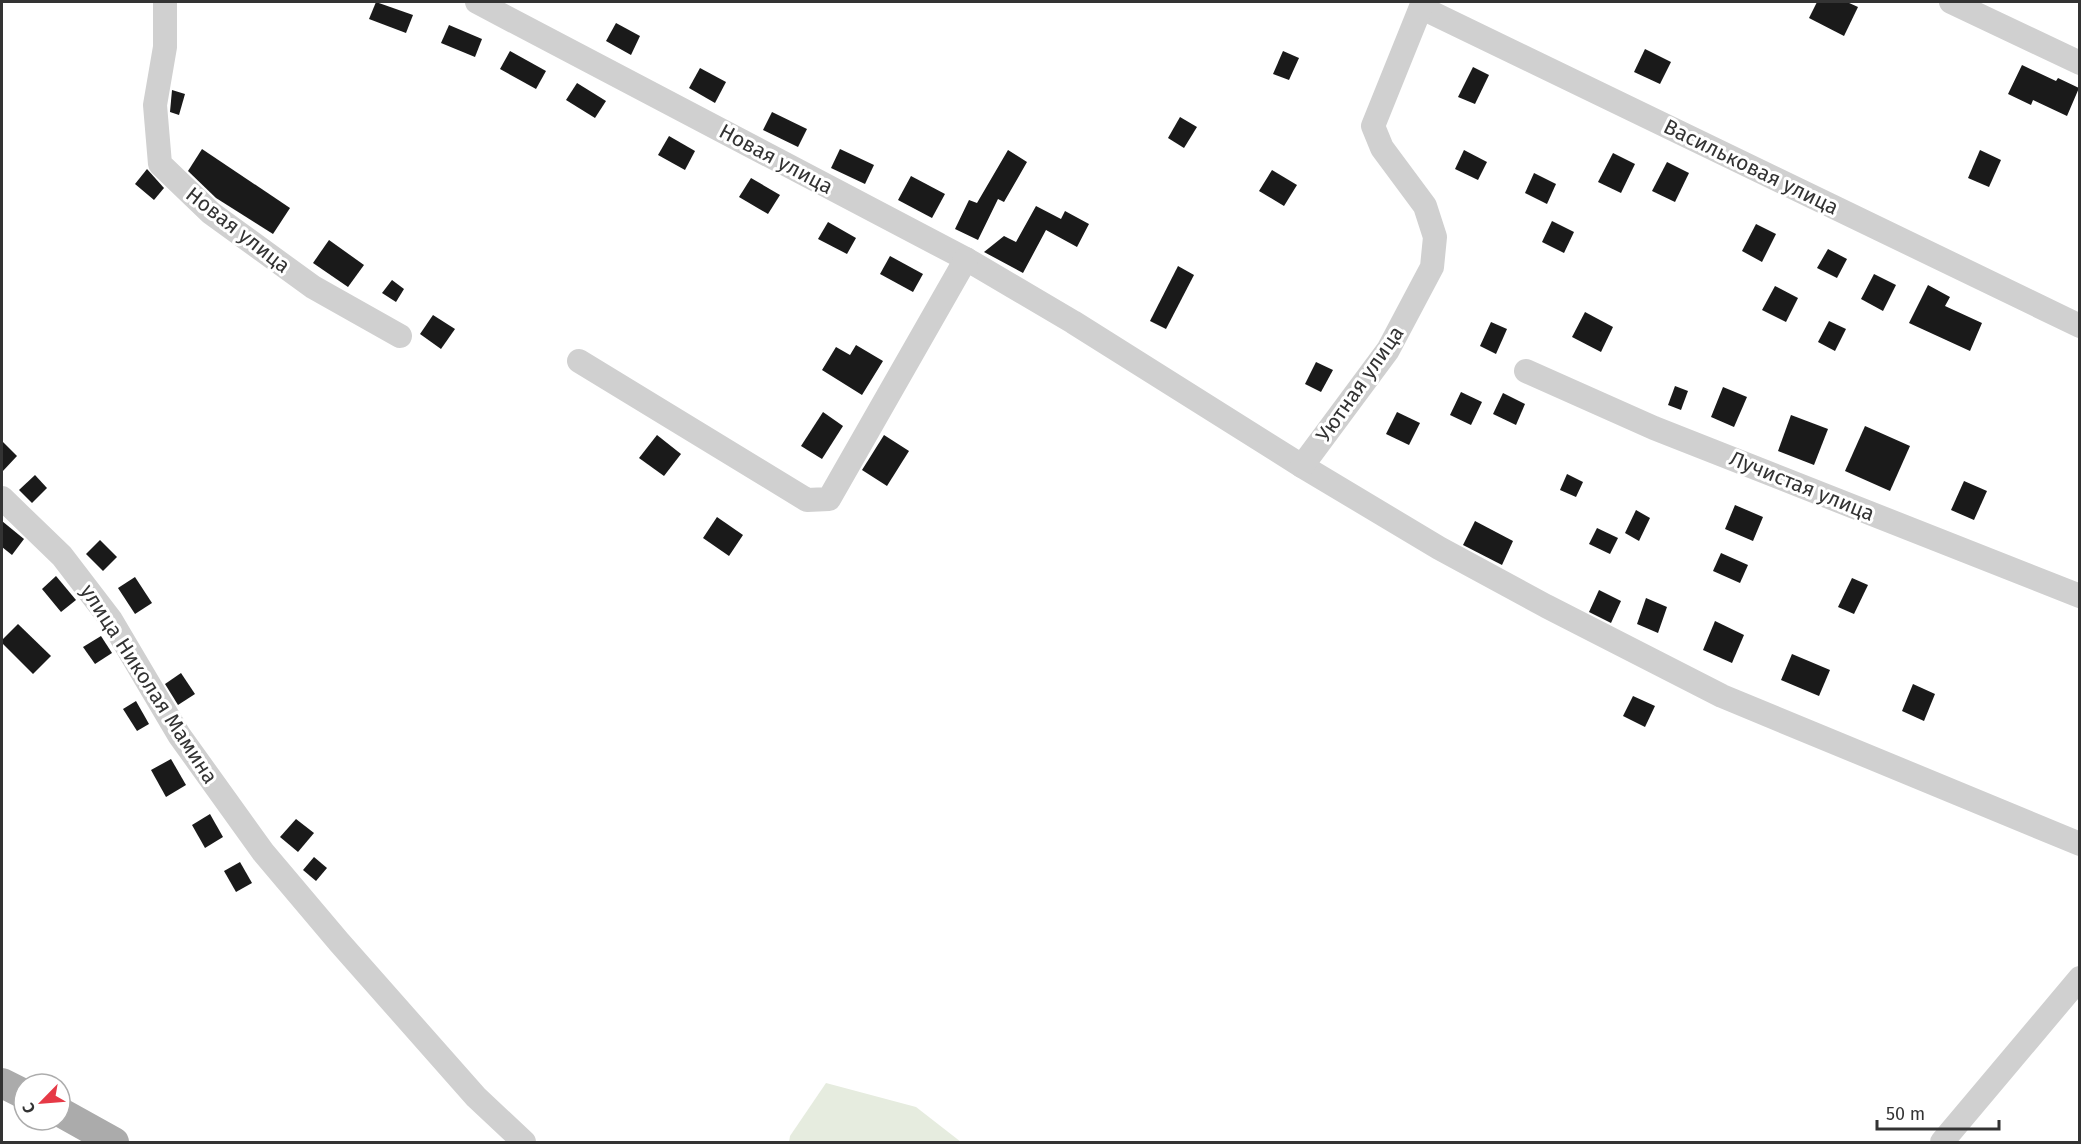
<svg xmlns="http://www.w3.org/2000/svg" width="2081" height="1144" font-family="'Fira Sans',sans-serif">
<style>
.green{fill:#e6ecdf}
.building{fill:#1a1a1a}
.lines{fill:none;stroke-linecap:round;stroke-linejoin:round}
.minor{stroke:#d0d0d0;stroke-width:24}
.major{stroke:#ababab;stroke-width:30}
.labels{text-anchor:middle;stroke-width:6;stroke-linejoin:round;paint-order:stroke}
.street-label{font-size:21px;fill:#333;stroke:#fff}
</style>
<rect width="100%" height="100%" fill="#fff"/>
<path class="green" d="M 826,1083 L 916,1107 L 961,1142 L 789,1142 L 790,1136 Z"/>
<g class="building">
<path d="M 376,2 L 413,15 L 406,33 L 369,19 Z"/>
<path d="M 1817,2 L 1847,2 L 1858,7 L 1844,36 L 1809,18 Z"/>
<path d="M 616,23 L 640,36 L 631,55 L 606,41 Z"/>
<path d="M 449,25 L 482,39 L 475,57 L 441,43 Z"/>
<path d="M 1645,49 L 1671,62 L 1660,84 L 1634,72 Z"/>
<path d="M 510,51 L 546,71 L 536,89 L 500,69 Z"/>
<path d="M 1283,51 L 1299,58 L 1289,80 L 1273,74 Z"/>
<path d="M 2022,65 L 2056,81 L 2058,78 L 2079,88 L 2067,116 L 2033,100 L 2031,105 L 2008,94 Z"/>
<path d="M 1473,67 L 1489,75 L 1475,104 L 1458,97 Z"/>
<path d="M 700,68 L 726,82 L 715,103 L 689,88 Z"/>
<path d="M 577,83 L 606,101 L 595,118 L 566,100 Z"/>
<path d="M 172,90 L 185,94 L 179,115 L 170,112 Z"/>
<path d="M 772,112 L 807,129 L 798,147 L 763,130 Z"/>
<path d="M 1180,117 L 1197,127 L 1184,148 L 1168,138 Z"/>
<path d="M 669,136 L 695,151 L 685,170 L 658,155 Z"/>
<path d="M 202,149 L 290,208 L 273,234 L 216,198 L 188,171 Z"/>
<path d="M 840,149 L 874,165 L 865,184 L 831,168 Z"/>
<path d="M 1008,150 L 1027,162 L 1004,202 L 998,199 L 978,240 L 955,229 L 969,200 L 977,203 Z"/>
<path d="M 1464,150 L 1487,162 L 1478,180 L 1455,169 Z"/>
<path d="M 1980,150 L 2001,160 L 1989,187 L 1968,178 Z"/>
<path d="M 1613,153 L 1635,164 L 1621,193 L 1598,182 Z"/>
<path d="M 1667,162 L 1689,173 L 1675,202 L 1652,191 Z"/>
<path d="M 147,169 L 164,188 L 154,200 L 135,184 Z"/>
<path d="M 1272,170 L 1297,185 L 1284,206 L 1259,191 Z"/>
<path d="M 1534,173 L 1556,184 L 1547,204 L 1525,193 Z"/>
<path d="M 911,176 L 945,194 L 932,218 L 898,200 Z"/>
<path d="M 751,178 L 780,195 L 768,214 L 739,197 Z"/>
<path d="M 1036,206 L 1061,219 L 1065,211 L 1089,224 L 1077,247 L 1046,230 L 1023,273 L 984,252 L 1004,236 L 1016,242 Z"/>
<path d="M 1552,221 L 1574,232 L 1564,253 L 1542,242 Z"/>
<path d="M 828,222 L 856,238 L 847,254 L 818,239 Z"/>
<path d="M 1756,224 L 1776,234 L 1762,262 L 1742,251 Z"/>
<path d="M 329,240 L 364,265 L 348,287 L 313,263 Z"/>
<path d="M 1828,249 L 1847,259 L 1837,278 L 1817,268 Z"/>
<path d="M 890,256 L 923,274 L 913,292 L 880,274 Z"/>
<path d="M 1178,266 L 1194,275 L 1166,329 L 1150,321 Z"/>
<path d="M 1874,274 L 1896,285 L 1883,311 L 1861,299 Z"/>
<path d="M 392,280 L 404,289 L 396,302 L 382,293 Z"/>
<path d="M 1928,285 L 1950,297 L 1945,306 L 1982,323 L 1970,351 L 1909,323 Z"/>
<path d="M 1775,286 L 1798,298 L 1786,322 L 1762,310 Z"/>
<path d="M 1585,312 L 1613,327 L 1601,352 L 1572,337 Z"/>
<path d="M 433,315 L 455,329 L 441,349 L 420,334 Z"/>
<path d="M 1829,321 L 1846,329 L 1835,351 L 1818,342 Z"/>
<path d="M 1491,322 L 1507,329 L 1496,354 L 1480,346 Z"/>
<path d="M 856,345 L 883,361 L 862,395 L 822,370 L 836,347 L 850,355 Z"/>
<path d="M 1316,362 L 1333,370 L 1321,392 L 1305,384 Z"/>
<path d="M 1675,386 L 1688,391 L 1681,410 L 1668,405 Z"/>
<path d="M 1723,387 L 1747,397 L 1734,427 L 1711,417 Z"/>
<path d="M 1461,392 L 1482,402 L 1471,425 L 1450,415 Z"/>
<path d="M 1503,393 L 1525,404 L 1516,425 L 1493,414 Z"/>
<path d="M 823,412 L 843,426 L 822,459 L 801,446 Z"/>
<path d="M 1397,412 L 1420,423 L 1409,445 L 1386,434 Z"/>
<path d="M 1791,415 L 1828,429 L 1814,465 L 1778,451 Z"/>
<path d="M 1865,426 L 1910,446 L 1890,491 L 1845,471 Z"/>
<path d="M 657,435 L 681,454 L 664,476 L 639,458 Z"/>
<path d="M 884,435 L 909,451 L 887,486 L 862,470 Z"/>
<path d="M 2,441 L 17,456 L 2,472 Z"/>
<path d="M 1567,474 L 1583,482 L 1576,497 L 1560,490 Z"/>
<path d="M 35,475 L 47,488 L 32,503 L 19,490 Z"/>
<path d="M 1964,481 L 1987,491 L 1974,520 L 1951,510 Z"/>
<path d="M 1735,505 L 1763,517 L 1753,541 L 1725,529 Z"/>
<path d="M 1636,510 L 1650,518 L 1639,541 L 1625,533 Z"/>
<path d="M 717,517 L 743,535 L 729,556 L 703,538 Z"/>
<path d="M 2,521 L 24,539 L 12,555 L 2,547 Z"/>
<path d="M 1475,521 L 1513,541 L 1502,565 L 1463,545 Z"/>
<path d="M 1597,528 L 1618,538 L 1610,554 L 1589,544 Z"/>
<path d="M 100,540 L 117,557 L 103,571 L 86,554 Z"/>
<path d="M 1721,553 L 1748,565 L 1740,583 L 1713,571 Z"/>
<path d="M 56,576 L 76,600 L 61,612 L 42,589 Z"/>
<path d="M 135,577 L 152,603 L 135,614 L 118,588 Z"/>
<path d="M 1852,578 L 1868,585 L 1854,614 L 1838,607 Z"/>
<path d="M 1599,590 L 1621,601 L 1611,623 L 1589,612 Z"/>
<path d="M 1646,598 L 1667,607 L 1658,633 L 1637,624 Z"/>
<path d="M 1715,621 L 1744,635 L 1732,663 L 1703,650 Z"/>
<path d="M 18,624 L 51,656 L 33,674 L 2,643 L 2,640 Z"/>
<path d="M 101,636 L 112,653 L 95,664 L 83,647 Z"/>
<path d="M 1792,654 L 1830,670 L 1819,696 L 1781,680 Z"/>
<path d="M 181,673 L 195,694 L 178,705 L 165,684 Z"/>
<path d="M 1913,684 L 1935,694 L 1924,721 L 1902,711 Z"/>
<path d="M 1633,696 L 1655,706 L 1645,727 L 1623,716 Z"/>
<path d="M 136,701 L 149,724 L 137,731 L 123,709 Z"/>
<path d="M 171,759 L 186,785 L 166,797 L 151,770 Z"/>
<path d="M 210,814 L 223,837 L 205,848 L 192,825 Z"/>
<path d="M 296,819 L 314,833 L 298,852 L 280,837 Z"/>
<path d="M 314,857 L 327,868 L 316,881 L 303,870 Z"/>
<path d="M 240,862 L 252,883 L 236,892 L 224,871 Z"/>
</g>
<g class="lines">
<g class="minor">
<path d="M 165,2 L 165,47 L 155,105 L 160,164 L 211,213 L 313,287 L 400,336"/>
<path d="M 477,2 L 966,259 L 1073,322 L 1302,466 L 1439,548 L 1546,606 L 1722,696 L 2080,844"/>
<path d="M 1951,2 L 2080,63"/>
<path d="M 1422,8 L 2080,326"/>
<path d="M 579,361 L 807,500 L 829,499 L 966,259"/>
<path d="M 1526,371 L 1654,428 L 2080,596"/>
<path d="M 1302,466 L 1388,350 L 1432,267 L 1435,237 L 1425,206 L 1382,148 L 1373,126 L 1423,2"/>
<path d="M 2,498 L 62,556 L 111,620 L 179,735 L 263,852 L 339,942 L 476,1097 L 524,1142"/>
<path d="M 1942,1142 L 2080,978"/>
</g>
<g class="major">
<path d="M 2,1083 L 24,1094"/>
<path d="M 60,1112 L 114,1142"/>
</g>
</g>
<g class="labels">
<g class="street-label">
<text transform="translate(776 159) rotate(28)" y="7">Новая улица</text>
<text transform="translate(1751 167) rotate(26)" y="7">Васильковая улица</text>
<text transform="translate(238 230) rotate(38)" y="7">Новая улица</text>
<text transform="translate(1360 384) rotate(-55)" y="7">Уютная улица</text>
<text transform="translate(1802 486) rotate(22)" y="7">Лучистая улица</text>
<text transform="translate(149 684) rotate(57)" y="7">улица Николая Мамина</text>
</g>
</g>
<rect width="2081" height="1144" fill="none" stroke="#333333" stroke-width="6"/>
<g transform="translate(42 1102) rotate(245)"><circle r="28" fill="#ffffff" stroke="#adadad" stroke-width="1.5"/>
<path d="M0-4.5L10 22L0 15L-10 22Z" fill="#e63946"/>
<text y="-9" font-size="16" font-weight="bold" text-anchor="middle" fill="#333333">С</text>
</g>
<path d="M1877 1120v9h122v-9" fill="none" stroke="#333333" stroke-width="3"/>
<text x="1886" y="1120" font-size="18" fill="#333333" stroke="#ffffff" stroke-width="4.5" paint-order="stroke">50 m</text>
</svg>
